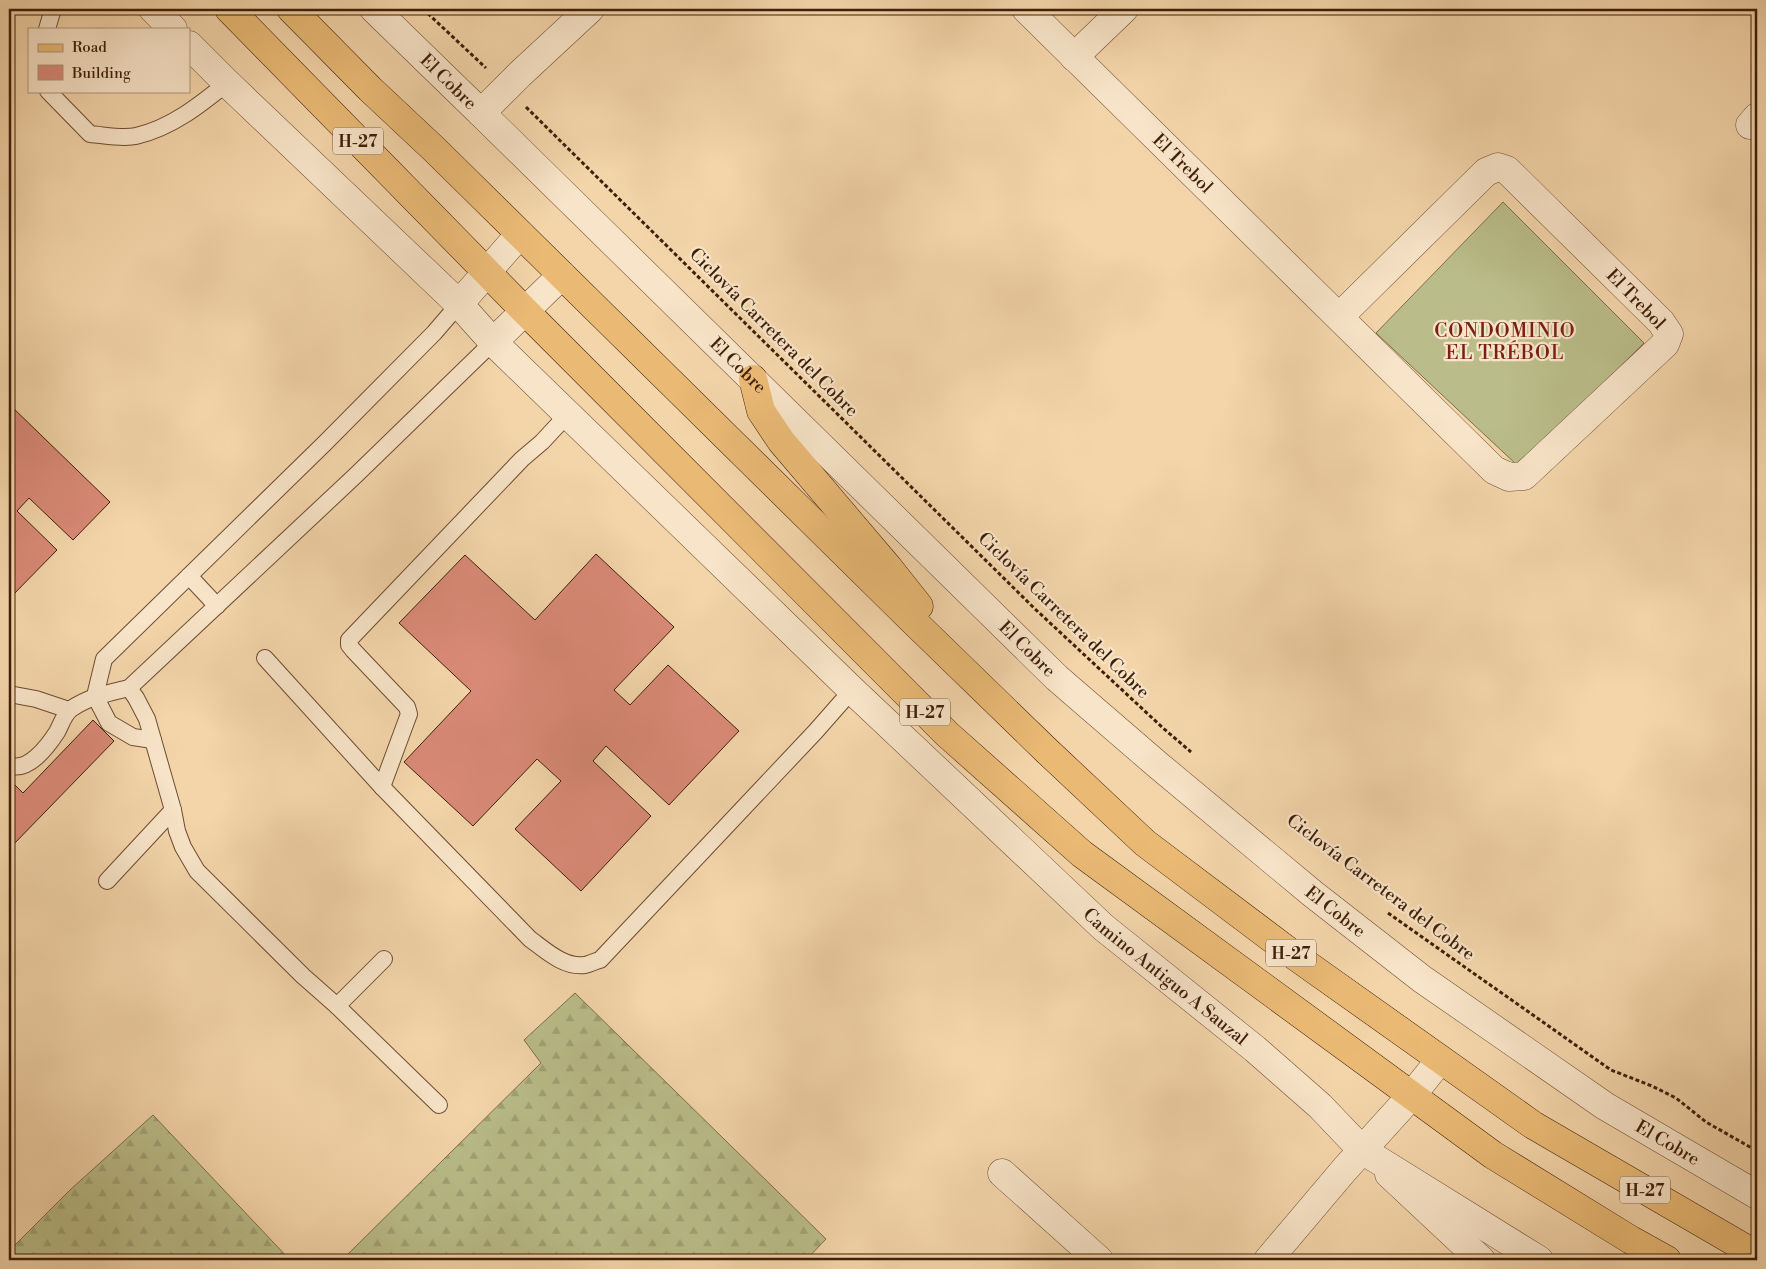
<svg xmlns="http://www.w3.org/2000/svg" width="1766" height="1269" font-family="'Libre Bodoni',serif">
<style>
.grass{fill:#babd89;stroke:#7c6e4a}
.forest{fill:url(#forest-firs);stroke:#7c6e4a}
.building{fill:#da8a78;stroke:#3e1f0a}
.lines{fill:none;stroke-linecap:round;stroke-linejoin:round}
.service-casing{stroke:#6c4c32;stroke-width:18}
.minor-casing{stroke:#6c4c32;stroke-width:29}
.tertiary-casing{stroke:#6c4c32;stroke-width:29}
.primary-casing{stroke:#3e1f0a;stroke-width:29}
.path{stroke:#3e1f0a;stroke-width:3;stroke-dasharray:4 2.5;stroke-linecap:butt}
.service{stroke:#f8e4c8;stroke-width:16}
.minor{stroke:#f8e4c8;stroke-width:28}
.tertiary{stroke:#f8e4c8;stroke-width:28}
.primary{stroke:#eaba75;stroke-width:28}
.labels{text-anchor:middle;stroke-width:4.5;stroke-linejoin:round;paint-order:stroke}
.shield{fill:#f8e4c8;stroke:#765a43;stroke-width:1}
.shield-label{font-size:16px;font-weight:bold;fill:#3e1f0a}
.street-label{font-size:18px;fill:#3e1f0a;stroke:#f8e4c8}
.neighbourhood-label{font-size:19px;letter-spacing:1px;fill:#7a1f14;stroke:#f8e4c8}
</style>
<defs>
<pattern id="forest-firs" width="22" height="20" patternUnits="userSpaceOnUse" patternTransform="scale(1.25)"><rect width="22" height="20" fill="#babd89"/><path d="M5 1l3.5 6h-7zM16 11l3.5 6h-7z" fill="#a1a275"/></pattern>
</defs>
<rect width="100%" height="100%" fill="#f4d5aa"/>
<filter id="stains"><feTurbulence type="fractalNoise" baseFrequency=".004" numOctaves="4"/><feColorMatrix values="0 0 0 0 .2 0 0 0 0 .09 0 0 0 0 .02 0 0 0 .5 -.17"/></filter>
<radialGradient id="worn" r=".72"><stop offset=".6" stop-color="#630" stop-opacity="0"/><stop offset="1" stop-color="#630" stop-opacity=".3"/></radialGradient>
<path class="grass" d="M 1503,202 L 1644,343 L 1519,467 L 1376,333 Z"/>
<g class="forest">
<path d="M 575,993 L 826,1239 L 806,1260 L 342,1260 L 541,1063 L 524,1040 Z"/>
<path d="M 153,1115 L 290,1260 L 9,1260 L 9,1241 L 14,1246 L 70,1190 Z"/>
</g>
<g class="building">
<path d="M 9,404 L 110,502 L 73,540 L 29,498 L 17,511 L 57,550 L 9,599 Z"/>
<path d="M 596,554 L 674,627 L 614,690 L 630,705 L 668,665 L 739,731 L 669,805 L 606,746 L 593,761 L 651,816 L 581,891 L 515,829 L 561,781 L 537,759 L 473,826 L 404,762 L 471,691 L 399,623 L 465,555 L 535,620 Z"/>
<path d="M 93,720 L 114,741 L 11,847 L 9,845 L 9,779 L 23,793 Z"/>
</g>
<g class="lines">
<g class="service-casing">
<g id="service">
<path d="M 47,29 L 53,9"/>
<path d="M 48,91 L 90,134 C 104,135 122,139 136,136 C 171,128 200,105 227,83"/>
<path d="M 189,576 L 217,606"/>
<path d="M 265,658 L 382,787 L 530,939 C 545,950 564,968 585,965 C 590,964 595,961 600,960 L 816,731 L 852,690"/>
<path d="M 129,688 L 136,698 L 147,719 L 173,810 L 177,831 L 183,847 L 197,871 L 303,976 L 337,1006 L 439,1105"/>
<path d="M 9,694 L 36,699 L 69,710"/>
<path d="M 153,740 L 133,737 L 109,723 L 95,696 L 104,659 L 325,443 L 434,333 L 459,304"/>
<path d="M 9,765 C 28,773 48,746 57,732 C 61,725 64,714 71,709 C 88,697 109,693 129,688 L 356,475 L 493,342"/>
<path d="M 382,787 L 406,722 L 409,714 L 407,707 L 353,650 L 349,645 L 349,640 L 522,459 L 542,442 L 568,414"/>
<path d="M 107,881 L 173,810"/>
<path d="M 337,1006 L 384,959"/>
</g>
</g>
<g class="minor-casing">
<g id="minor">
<path id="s1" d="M 374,9 L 481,113"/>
<path id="s2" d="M 1026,9 L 1494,470 L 1509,477 L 1524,476 L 1665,344 L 1669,334 L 1661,322 L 1507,170 L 1498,167 L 1486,172 L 1339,317"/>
<path d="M 1074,57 L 1124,9"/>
<path d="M 1750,125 L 1757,117"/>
<path d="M 1002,1173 L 1099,1260"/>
<path d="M 1389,1174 L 1481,1260"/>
</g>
</g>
<g class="tertiary-casing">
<g id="tertiary">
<path d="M 153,9 L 173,29"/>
<path id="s3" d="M 590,9 L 520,74 L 481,113 L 1057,678 L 1159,766 L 1313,894 L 1422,979 L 1605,1106 L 1757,1195"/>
<path id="s4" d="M 189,45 L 227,83 L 459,304 L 493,342 L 852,690 L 1103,927 L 1255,1049 L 1320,1106 L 1362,1150 L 1539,1260"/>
<path d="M 459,304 L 520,234"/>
<path d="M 493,342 L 562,275"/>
<path d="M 1268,1260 L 1345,1169 L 1412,1095 L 1440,1060"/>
</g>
</g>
<g class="primary-casing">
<g id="primary">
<path d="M 229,9 L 524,310 L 947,734 L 1082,854 L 1493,1155 L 1631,1240 L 1667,1260"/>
<path d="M 291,9 L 370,89 L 435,150 L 911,619 L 1047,751 L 1145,843 L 1295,956 L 1533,1125 L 1757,1255"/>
<path d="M 753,379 L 761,411 L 781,441 L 888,567 L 919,606"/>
</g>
</g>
<g class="path">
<path d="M 423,9 L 486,68"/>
<path d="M 526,107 L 1034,608 L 1163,728 L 1191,752"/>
<path d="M 1388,913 L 1611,1070 L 1652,1086 L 1676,1098 L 1706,1122 L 1757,1151"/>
</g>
<use href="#service" class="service"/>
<use href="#minor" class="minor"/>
<use href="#tertiary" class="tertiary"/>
<use href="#primary" class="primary"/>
</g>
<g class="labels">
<g class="shield">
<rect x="333" y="127.5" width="50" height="27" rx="4"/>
<rect x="900" y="698.5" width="50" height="27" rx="4"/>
<rect x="1266" y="939.5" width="50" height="27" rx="4"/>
<rect x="1620" y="1176.5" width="50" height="27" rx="4"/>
</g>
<g class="shield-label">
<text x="358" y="147">H-27</text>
<text x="925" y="718">H-27</text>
<text x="1291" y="959">H-27</text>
<text x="1645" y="1196">H-27</text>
</g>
<g class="street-label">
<text dy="6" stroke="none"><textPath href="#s1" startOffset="104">El Cobre</textPath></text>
<text dy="6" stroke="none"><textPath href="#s2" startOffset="220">El Trebol</textPath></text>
<text transform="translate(1636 299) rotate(46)" y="6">El Trebol</text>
<text transform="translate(774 332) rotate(45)" y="6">Ciclovía Carretera del Cobre</text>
<text dy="6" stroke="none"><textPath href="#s3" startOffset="511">El Cobre</textPath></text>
<text transform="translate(1064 615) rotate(44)" y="6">Ciclovía Carretera del Cobre</text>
<text dy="6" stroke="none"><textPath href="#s3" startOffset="916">El Cobre</textPath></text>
<text transform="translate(1381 887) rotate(37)" y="6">Ciclovía Carretera del Cobre</text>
<text dy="6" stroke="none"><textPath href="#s3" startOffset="1321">El Cobre</textPath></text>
<text dy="6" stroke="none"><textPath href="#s4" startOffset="1350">Camino Antiguo A Sauzal</textPath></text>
<text dy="6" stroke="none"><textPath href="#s3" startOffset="1726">El Cobre</textPath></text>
</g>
<g class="neighbourhood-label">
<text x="1505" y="337">CONDOMINIO<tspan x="1505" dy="22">EL TRÉBOL</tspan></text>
</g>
</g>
<rect width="1766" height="1269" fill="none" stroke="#f4d5aa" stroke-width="30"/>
<rect x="10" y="10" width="1746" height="1249" fill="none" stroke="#3e1f0a" stroke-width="2.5"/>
<rect x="15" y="15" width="1736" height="1239" fill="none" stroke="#3e1f0a"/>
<rect x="28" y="28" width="162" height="65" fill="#f8e4c8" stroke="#ae957c"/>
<rect x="38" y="44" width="25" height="8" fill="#eaba75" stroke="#ae957c"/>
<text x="72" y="52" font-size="15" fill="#3e1f0a">Road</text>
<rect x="38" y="65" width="25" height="15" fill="#da8a78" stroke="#ae957c"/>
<text x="72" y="78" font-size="15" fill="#3e1f0a">Building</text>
<rect width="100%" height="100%" filter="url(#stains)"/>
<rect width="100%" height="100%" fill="url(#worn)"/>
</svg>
